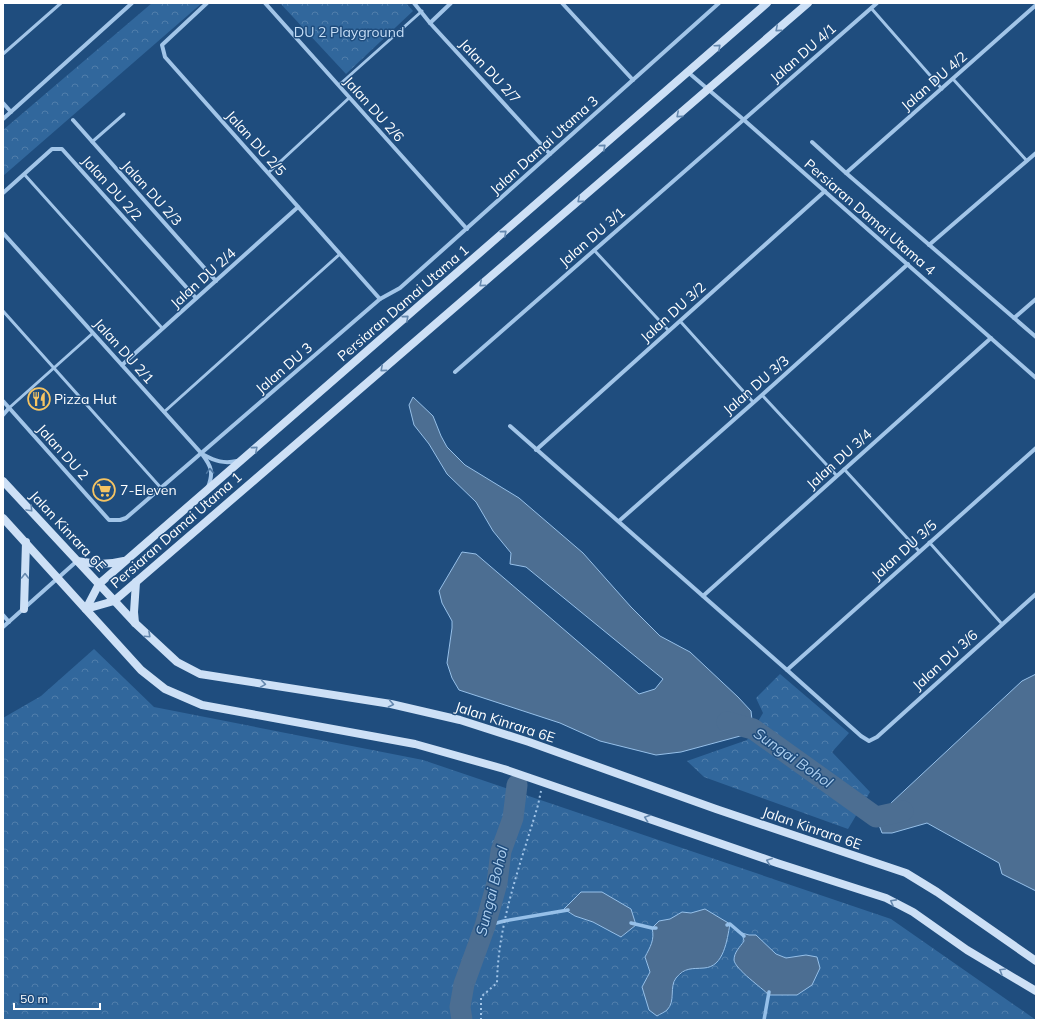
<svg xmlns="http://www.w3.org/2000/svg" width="1039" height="1023" font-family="Mulish,sans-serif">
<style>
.forest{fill:url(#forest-crowns);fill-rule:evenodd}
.water{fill:#4c6e92;stroke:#96c0e9}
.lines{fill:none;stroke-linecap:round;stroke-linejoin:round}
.stream{stroke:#96c0e9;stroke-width:3.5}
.river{stroke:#4c6e92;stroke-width:21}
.path{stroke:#a2c5e8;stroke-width:2;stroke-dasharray:2 3;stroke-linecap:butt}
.lane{stroke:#a2c5e8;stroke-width:3}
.street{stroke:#a2c5e8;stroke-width:4}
.secondary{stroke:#cde0f6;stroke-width:8}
.oneway{stroke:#6588ae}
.oneway2{stroke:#4d77a3}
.labels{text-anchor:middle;stroke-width:3;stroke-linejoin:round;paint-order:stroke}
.park-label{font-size:14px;fill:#c6def6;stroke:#1f4d7e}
.street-label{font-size:14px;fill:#fff;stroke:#1f4d7e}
.poi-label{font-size:14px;fill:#fff;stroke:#1f4d7e;text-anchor:start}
.water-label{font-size:15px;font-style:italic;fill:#adcfef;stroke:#1f4d7e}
</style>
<defs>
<pattern id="forest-crowns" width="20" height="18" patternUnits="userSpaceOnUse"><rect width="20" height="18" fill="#31679c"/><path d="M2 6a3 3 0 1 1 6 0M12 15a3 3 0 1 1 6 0" fill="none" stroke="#507eab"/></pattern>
</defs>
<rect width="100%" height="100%" fill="#1f4d7e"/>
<g class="forest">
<path d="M 152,3 L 202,3 L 3,176 L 3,130 Z"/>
<path d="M 280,3 L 406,3 L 413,11 L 346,74 Z"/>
<path d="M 94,649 L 154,707 L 423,760 L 891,919 L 1036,1020 L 3,1020 L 3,718 L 41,696 ZM 564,909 L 636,925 L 622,937 L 593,922 L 575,916 ZM 705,909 L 705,968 L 692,968 L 687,970 L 677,977 L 673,983 L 673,997 L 642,987 L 650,972 L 645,957 C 650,947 655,940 652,928 L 659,921 L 670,919 L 682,913 L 691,913 ZM 742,933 L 749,935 L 756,935 L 776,954 L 786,958 L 806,955 L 737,967 C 732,955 737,950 744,941 Z"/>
<path d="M 780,674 L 849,733 L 832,752 L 870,792 L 848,829 L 704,777 L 687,761 L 747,740 L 763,713 L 756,698 Z"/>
</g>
<g class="water">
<path d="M 413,397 L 433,416 L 441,436 L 447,447 L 465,465 L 519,498 L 583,553 L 631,607 L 660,636 L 690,652 L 738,697 L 751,711 L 753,729 L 744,735 L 681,752 L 656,755 L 600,741 L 560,723 L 459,690 L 452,678 L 447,663 L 452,628 L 452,621 L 442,603 L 439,591 L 462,552 L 476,554 L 639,694 L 655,689 L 663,679 L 526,567 L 510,564 L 511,553 L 493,531 L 476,502 L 447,474 L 429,444 L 414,425 L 409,405 Z"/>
<path d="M 1036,674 L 1036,891 L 1002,874 L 999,863 L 927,823 L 892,833 L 882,833 L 876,817 L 1022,681 Z"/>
<path d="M 581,892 L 602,892 L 631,909 L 636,925 L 621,937 L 593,922 L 575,916 L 564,909 Z"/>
<path d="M 705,909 L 730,924 C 727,940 724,967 704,968 C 692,969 685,967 676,978 C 669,987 676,1001 667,1010 C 665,1012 660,1014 657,1016 L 649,1010 L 642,987 L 650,972 L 645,957 C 650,947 655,940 652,928 L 659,921 L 670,919 L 682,912 L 691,913 Z"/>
<path d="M 742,933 L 749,935 L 756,935 L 776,954 L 786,958 L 806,955 L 817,957 L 820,968 L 812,985 L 797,995 L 769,995 C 762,988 735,969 734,960 C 734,952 740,947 744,941 Z"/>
</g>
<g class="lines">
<g class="stream">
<path d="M 631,923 L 652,928 L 656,928"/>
<path d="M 727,925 L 730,924 L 744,936"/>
<path d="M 485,926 L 504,921 L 568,910"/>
<path d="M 764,1020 L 769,992"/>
</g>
<g class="river">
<path d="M 727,722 L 753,729 L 876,817 L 903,811"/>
<path d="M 462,1020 L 460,1007 L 464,984 L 485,926 L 497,883 L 501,851 L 513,818 L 517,785"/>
</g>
<path class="path" d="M 481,1020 L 481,997 L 497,983 C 498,922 521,863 538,805 L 541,791"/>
<g class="lane">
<path d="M 871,8 L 942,89"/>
<path d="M 3,54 L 61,3"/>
<path d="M 953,79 L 1027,161"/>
<path d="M 339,85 L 422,11"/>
<path d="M 92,142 L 124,114"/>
<path d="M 268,173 L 349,98"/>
<path d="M 24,174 L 162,328"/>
<path d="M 594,250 L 669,331"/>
<path d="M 3,311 L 161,488"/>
<path d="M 680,321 L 753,402"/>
<path d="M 762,395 L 837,476"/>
<path d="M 9,408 L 93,333"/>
<path d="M 164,412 L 340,254"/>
<path d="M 844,469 L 919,551"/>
<path d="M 929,542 L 1002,624"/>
</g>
<g class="street">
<path d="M 207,3 L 162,45 L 165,57 L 380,299"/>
<path d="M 265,3 L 467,229"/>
<path d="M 414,3 L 430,23 L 550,154"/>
<path d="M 562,3 L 633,80"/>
<path d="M 430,23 L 451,3"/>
<path d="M 689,73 L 744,120 L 1036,378"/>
<path d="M 3,103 L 11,112"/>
<path d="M 3,119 L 132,3"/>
<path d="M 73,120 L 216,281"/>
<path d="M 812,142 L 846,173 L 1036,337"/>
<path d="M 846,173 L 1036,5"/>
<path d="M 3,193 L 52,149 L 62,149 L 196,298"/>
<path d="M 3,233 L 202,454 C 211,466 214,472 208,487"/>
<path d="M 929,245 L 1036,153"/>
<path d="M 1014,318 L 1036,299"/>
<path d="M 122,365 L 298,207"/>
<path d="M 455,372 L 877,3"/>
<path d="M 3,401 L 109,520 L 120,520 L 126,518 L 380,299 L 400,288 L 719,3"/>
<path d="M 3,415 L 9,408"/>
<path d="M 510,426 L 787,670 L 861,736 L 869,741 L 877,737 L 1036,594"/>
<path d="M 536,450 L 825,191"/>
<path d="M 204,455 C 215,461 224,464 237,461"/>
<path d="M 619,521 L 762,395 L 908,264"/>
<path d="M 703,596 L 991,338"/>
<path d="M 3,615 L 9,622"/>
<path d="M 3,627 L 77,561"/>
<path d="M 787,670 L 1036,448"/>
</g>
<g class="secondary">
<path d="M 3,481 L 135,623 L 177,662 L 200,674 L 391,704 L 460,720 L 529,742 L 716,809 L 906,873 L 937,892 L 1036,961"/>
<path d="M 3,518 L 141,670 L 165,689 L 202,705 L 415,744 L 504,769 L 777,863 L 886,898 L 913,912 L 967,950 L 1036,991"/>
<path d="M 77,561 C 94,564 107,565 124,561"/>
<path d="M 24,609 L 26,542"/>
<path d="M 86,609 L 114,601 L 808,3"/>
<path d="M 86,609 L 99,584 L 767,3"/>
<path d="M 135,623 L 134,612 L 136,582"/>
</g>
</g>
<defs><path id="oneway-chevron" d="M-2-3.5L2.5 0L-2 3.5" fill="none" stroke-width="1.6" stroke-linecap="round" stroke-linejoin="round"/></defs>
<g class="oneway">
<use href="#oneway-chevron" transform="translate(778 29) rotate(139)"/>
<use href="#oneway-chevron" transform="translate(718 47) rotate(-42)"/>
<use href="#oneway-chevron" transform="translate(679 115) rotate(139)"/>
<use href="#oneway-chevron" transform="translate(603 147) rotate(-41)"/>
<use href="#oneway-chevron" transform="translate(580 200) rotate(139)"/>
<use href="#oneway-chevron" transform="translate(504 233) rotate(-41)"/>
<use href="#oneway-chevron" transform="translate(482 284) rotate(139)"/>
<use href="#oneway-chevron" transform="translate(406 318) rotate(-41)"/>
<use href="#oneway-chevron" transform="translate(383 369) rotate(139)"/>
<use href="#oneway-chevron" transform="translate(255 449) rotate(-41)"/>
<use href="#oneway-chevron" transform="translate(30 509) rotate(47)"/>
<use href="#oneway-chevron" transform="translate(25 576) rotate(-89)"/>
<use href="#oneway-chevron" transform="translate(148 635) rotate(43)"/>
<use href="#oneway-chevron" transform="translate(263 684) rotate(9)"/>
<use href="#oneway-chevron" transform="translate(391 704) rotate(11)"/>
<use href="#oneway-chevron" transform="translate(647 818) rotate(-161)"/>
<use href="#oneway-chevron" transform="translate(769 861) rotate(-160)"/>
<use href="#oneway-chevron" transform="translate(893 902) rotate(-152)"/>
<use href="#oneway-chevron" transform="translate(1002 971) rotate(-149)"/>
</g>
<use class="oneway2" href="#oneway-chevron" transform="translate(210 471) rotate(-92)"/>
<defs>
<g id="restaurant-ring" transform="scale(1.15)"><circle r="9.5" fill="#1f4d7e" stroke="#f6c462" stroke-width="1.5"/><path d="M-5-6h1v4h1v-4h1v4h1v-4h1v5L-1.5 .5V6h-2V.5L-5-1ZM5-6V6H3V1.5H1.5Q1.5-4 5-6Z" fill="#f6c462"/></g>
<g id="supermarket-ring" transform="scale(1.15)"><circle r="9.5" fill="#1f4d7e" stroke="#f6c462" stroke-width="1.5"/><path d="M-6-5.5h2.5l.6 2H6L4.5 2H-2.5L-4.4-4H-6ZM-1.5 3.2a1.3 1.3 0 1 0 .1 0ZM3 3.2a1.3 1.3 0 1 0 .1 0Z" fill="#f6c462"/></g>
</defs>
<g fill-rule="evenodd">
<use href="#restaurant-ring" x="39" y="399"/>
<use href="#supermarket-ring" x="104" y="490"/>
</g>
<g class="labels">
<g class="park-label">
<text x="349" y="37">DU 2 Playground</text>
</g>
<g class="street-label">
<text transform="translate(803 53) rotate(-41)" y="5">Jalan DU 4/1</text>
<text transform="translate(490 71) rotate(47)" y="5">Jalan DU 2/7</text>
<text transform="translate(934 81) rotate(-41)" y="5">Jalan DU 4/2</text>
<text transform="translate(374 109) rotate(48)" y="5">Jalan DU 2/6</text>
<text transform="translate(256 143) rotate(48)" y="5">Jalan DU 2/5</text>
<text transform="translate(544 145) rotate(-42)" y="5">Jalan Damai Utama 3</text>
<text transform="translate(112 188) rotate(48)" y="5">Jalan DU 2/2</text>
<text transform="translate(152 193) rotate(48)" y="5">Jalan DU 2/3</text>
<text transform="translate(870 217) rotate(41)" y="5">Persiaran Damai Utama 4</text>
<text transform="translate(592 237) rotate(-41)" y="5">Jalan DU 3/1</text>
<text transform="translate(203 278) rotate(-42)" y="5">Jalan DU 2/4</text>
<text transform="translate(403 303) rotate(-41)" y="5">Persiaran Damai Utama 1</text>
<text transform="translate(673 312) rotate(-42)" y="5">Jalan DU 3/2</text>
<text transform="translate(124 351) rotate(48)" y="5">Jalan DU 2/1</text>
<text transform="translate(284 368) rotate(-41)" y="5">Jalan DU 3</text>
<text transform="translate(756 385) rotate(-41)" y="5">Jalan DU 3/3</text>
<text transform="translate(63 452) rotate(48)" y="5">Jalan DU 2</text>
<text transform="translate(839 459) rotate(-42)" y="5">Jalan DU 3/4</text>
<text transform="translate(176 530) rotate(-41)" y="5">Persiaran Damai Utama 1</text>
<text transform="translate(68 531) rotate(47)" y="5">Jalan Kinrara 6E</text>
<text transform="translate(904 550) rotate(-42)" y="5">Jalan DU 3/5</text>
<text transform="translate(945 660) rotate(-42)" y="5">Jalan DU 3/6</text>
<text transform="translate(505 722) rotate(18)" y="5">Jalan Kinrara 6E</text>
<text transform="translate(812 828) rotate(19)" y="5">Jalan Kinrara 6E</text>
</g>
<g class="poi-label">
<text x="54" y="404">Pizza Hut</text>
<text x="120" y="495">7-Eleven</text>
</g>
<g class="water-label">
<text transform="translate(793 758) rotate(35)" y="5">Sungai Bohol</text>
<text transform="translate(492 891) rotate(-76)" y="5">Sungai Bohol</text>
</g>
</g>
<rect width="1039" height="1023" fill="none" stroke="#ffffff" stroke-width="8"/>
<path d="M14 1003v6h86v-6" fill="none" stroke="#ffffff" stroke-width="2"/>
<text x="20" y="1003" font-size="12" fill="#ffffff" stroke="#1f4d7e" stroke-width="3" paint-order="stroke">50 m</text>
</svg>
